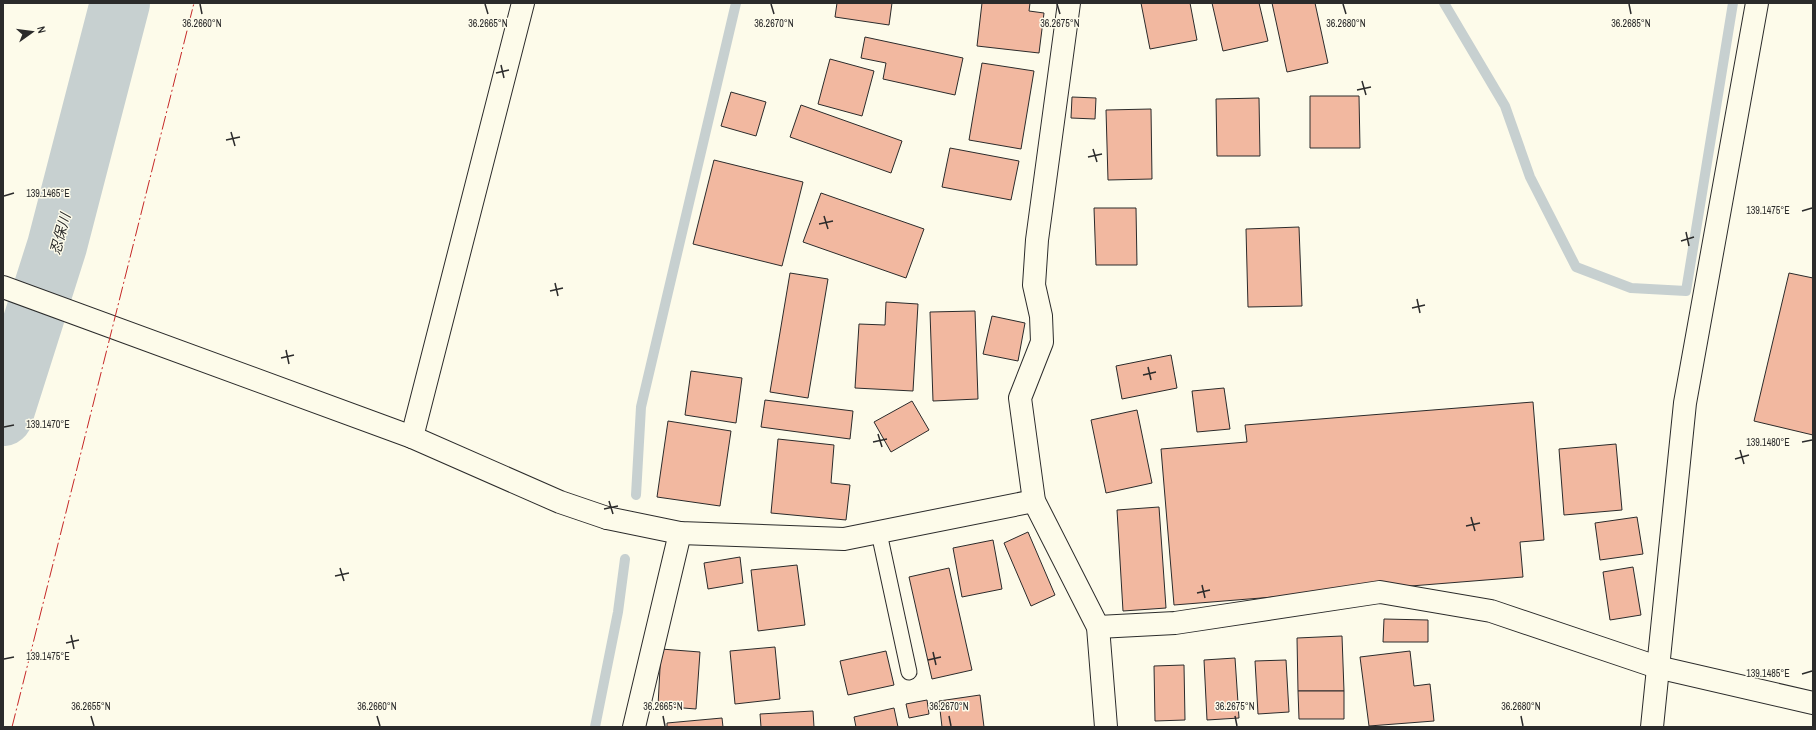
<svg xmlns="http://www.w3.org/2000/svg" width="1816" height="730" font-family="'Archivo Narrow','Noto Sans JP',sans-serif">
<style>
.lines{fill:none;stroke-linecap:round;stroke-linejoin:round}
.stream{stroke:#c7d0d0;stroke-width:10}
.river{stroke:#c7d0d0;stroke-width:60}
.building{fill:#f2b8a0;stroke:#2b2b2b}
.lane-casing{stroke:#2b2b2b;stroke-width:17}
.street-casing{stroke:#2b2b2b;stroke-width:24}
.secondary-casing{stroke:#2b2b2b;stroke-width:24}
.lane{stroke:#fdfbea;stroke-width:15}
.street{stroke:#fdfbea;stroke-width:22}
.secondary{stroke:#fdfbea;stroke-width:22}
.power{stroke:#c62828;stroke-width:1;stroke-dasharray:14 3 2 3;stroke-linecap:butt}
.ticks{fill:none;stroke:#2b2b2b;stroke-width:1.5}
.labels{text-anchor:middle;stroke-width:3;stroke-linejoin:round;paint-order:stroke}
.water-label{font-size:14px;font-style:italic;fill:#2b2b2b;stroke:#fdfbea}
.ticks-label{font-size:10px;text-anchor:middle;fill:#2b2b2b;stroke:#fdfbea;stroke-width:3;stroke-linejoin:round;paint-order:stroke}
</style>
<rect width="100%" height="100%" fill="#fdfbea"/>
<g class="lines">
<g class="stream">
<path d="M 1444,3 L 1505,106 L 1530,177 L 1576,267 L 1631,288 L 1686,291 L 1733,3"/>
<path d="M 636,495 L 641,407 L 736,3"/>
<path d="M 595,727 L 618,612 L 625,559"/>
</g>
<path class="river" d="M 3,416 L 57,246 L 120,3"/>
</g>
<g class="building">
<path d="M 837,3 L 892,3 L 889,25 L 835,17 Z"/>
<path d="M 982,3 L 1030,3 L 1029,11 L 1044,13 L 1039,53 L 977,46 Z"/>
<path d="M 1141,3 L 1190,3 L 1197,40 L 1150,49 Z"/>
<path d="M 1212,3 L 1259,3 L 1268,41 L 1223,51 Z"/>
<path d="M 1272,3 L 1315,3 L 1328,63 L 1287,72 Z"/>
<path d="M 865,37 L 963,58 L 955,95 L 883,79 L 886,63 L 861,58 Z"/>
<path d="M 830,59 L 874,71 L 862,116 L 818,104 Z"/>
<path d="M 982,63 L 1034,71 L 1021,149 L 969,140 Z"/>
<path d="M 731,92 L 766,102 L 756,136 L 721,126 Z"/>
<path d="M 1310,96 L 1359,96 L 1360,148 L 1310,148 Z"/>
<path d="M 1072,97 L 1096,98 L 1095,119 L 1071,118 Z"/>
<path d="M 1259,98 L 1260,156 L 1217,156 L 1216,99 Z"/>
<path d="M 801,105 L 902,141 L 891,173 L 790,137 Z"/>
<path d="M 1151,109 L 1152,179 L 1108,180 L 1106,110 Z"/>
<path d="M 950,148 L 1019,161 L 1011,200 L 942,187 Z"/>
<path d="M 714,160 L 803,182 L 782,266 L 693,244 Z"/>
<path d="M 821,193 L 924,229 L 906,278 L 803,242 Z"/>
<path d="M 1094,208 L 1136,208 L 1137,265 L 1096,265 Z"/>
<path d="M 1299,227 L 1302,306 L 1248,307 L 1246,229 Z"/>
<path d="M 790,273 L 828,279 L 808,398 L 770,392 Z"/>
<path d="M 1789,273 L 1813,278 L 1813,435 L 1754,421 Z"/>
<path d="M 886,302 L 918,304 L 913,391 L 855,388 L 859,324 L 885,325 Z"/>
<path d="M 975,311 L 978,399 L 933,401 L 930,312 Z"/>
<path d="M 992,316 L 1025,323 L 1018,361 L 983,354 Z"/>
<path d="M 1171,355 L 1177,388 L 1122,399 L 1116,366 Z"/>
<path d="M 691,371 L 742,378 L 736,423 L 685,415 Z"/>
<path d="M 1224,388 L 1230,429 L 1197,432 L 1192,391 Z"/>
<path d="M 765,400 L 853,411 L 850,439 L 761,427 Z"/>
<path d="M 912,401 L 929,430 L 891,452 L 874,422 Z"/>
<path d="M 1533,402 L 1544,540 L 1520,542 L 1523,577 L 1174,605 L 1161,449 L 1247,442 L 1245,425 Z"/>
<path d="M 1137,410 L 1152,483 L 1106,493 L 1091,420 Z"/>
<path d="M 668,421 L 731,431 L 720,506 L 657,497 Z"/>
<path d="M 778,439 L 834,445 L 831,483 L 850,485 L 846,520 L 771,513 Z"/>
<path d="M 1616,444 L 1622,510 L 1564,515 L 1559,449 Z"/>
<path d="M 1159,507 L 1166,608 L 1123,611 L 1117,510 Z"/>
<path d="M 1637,517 L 1643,554 L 1600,560 L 1595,523 Z"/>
<path d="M 1028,532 L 1055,595 L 1031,606 L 1004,543 Z"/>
<path d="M 993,540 L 1002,589 L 962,597 L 953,548 Z"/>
<path d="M 740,557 L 743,583 L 708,589 L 704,563 Z"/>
<path d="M 797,565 L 805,625 L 758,631 L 751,570 Z"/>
<path d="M 1633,567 L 1641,615 L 1610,620 L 1603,572 Z"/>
<path d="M 949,568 L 972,670 L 932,679 L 909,577 Z"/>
<path d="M 1384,619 L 1428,620 L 1428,642 L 1383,642 Z"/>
<path d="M 1342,636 L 1344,691 L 1298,691 L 1297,638 Z"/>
<path d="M 775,647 L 780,699 L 735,704 L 730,651 Z"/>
<path d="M 661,649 L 700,652 L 696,709 L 658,706 Z"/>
<path d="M 886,651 L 894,685 L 848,695 L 840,661 Z"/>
<path d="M 1410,651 L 1414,686 L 1430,684 L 1434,721 L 1369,726 L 1360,657 Z"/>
<path d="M 1235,658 L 1239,718 L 1207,720 L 1204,660 Z"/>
<path d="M 1286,660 L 1289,712 L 1258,714 L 1255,661 Z"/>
<path d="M 1184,665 L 1185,720 L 1155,721 L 1154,666 Z"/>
<path d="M 1298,691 L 1344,691 L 1344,719 L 1299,719 Z"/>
<path d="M 980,695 L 984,727 L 942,727 L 939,701 Z"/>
<path d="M 927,700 L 929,714 L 909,718 L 906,704 Z"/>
<path d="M 894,708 L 898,727 L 856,727 L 854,717 Z"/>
<path d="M 813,711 L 814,727 L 761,727 L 760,714 Z"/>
<path d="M 722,718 L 723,727 L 667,727 L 667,723 Z"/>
</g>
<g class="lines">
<g class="lane-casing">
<path id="lane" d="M 879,533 L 909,672"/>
</g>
<g class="street-casing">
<g id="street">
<path d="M 1069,3 L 1037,240 L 1034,285 L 1041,316 L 1042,342 L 1020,398 L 1034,501 L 1098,627 L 1106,727"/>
<path d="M 607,518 L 680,533 L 844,539 L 1034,501"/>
<path d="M 1098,627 L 1175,623 L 1380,592 L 1491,611 L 1657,667 L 1813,703"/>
<path d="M 634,727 L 680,533"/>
<path d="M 1652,727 L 1685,403 L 1757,3"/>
</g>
</g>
<g class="secondary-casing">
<g id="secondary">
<path d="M 3,287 L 412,437 L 560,502 L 607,518"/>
<path d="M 412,437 L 523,3"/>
</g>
</g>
<use href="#lane" class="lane"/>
<use href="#street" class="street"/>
<use href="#secondary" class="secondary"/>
<path class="power" d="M 12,727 L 194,3"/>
</g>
<path class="ticks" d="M 200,4 L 202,14M 485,4 L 488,14M 771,4 L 774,14M 1057,4 L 1060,14M 1343,4 L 1346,14M 1629,4 L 1631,14M 501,65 L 504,78M 496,73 L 509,70M 1362,81 L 1366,95M 1357,90 L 1371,87M 231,132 L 235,146M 226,140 L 240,137M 1093,149 L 1097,162M 1088,157 L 1102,154M 4,196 L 14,193M 1802,211 L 1812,208M 824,216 L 828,229M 819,224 L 833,221M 1686,232 L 1689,246M 1681,241 L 1694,237M 555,283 L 558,296M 550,291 L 563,288M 1417,299 L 1420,313M 1412,308 L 1425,305M 286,350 L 289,364M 281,358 L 294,355M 1148,367 L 1151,380M 1143,375 L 1156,372M 4,427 L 14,425M 878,434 L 882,447M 873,442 L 887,439M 1802,442 L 1812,440M 1740,450 L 1744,464M 1735,459 L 1749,455M 609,501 L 613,514M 604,509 L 618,506M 1471,517 L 1475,531M 1466,526 L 1480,523M 340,568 L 344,581M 335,576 L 349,573M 1202,585 L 1205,598M 1197,593 L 1210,590M 71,635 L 74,649M 66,643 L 79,640M 933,652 L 936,665M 4,659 L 14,657M 928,660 L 941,657M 1802,674 L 1812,671M 91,716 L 94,726M 377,716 L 380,726M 663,716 L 665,726M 949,716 L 951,726M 1235,716 L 1237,726M 1521,716 L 1523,726"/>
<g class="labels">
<g class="water-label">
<text transform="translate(60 234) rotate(-75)" y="5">忍保川</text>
</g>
</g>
<g class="ticks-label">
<text x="202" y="27">36.2660°N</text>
<text x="488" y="27">36.2665°N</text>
<text x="774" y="27">36.2670°N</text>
<text x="1060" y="27">36.2675°N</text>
<text x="1346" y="27">36.2680°N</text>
<text x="1631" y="27">36.2685°N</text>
<text x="48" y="197">139.1465°E</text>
<text x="1768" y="214">139.1475°E</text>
<text x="48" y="428">139.1470°E</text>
<text x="1768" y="446">139.1480°E</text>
<text x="48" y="660">139.1475°E</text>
<text x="1768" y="677">139.1485°E</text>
<text x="91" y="710">36.2655°N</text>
<text x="377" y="710">36.2660°N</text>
<text x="663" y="710">36.2665°N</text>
<text x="949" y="710">36.2670°N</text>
<text x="1235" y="710">36.2675°N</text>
<text x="1521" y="710">36.2680°N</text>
</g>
<rect width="1816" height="730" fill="none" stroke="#2b2b2b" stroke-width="8"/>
<g transform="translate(32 32) rotate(76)" stroke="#fdfbea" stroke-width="3" paint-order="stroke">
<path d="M0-3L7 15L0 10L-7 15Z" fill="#2b2b2b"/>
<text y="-6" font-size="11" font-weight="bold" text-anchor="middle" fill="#2b2b2b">N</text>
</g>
</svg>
